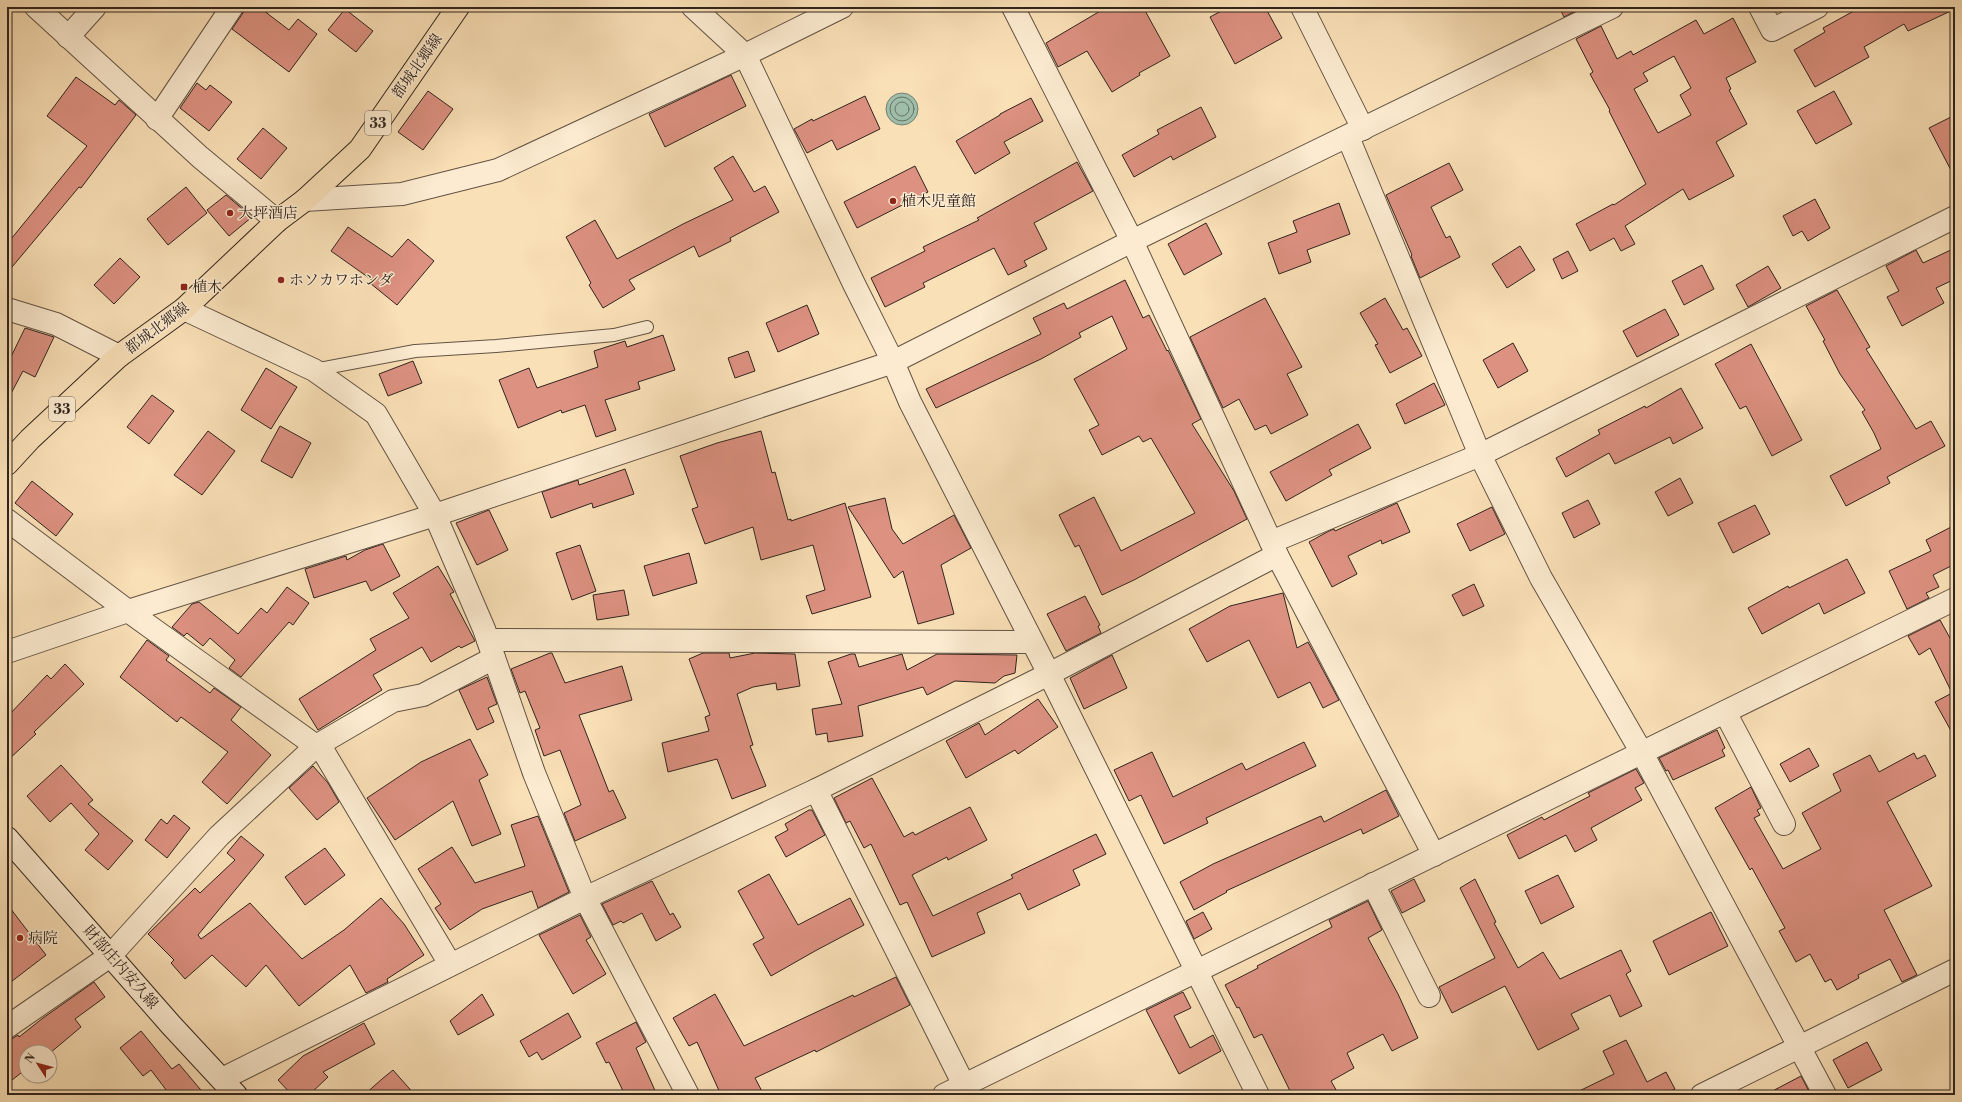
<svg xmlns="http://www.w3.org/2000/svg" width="1962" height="1102" font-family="'Libre Bodoni','Noto Serif JP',serif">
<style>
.water{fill:#9fbeaa;stroke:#738072}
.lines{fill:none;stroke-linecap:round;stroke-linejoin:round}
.shore{stroke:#687164;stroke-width:1}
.building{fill:#dd9181;stroke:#30241e;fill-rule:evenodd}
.service-casing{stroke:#625344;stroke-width:14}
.minor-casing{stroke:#625344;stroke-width:24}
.tertiary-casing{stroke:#625344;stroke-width:24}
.secondary-casing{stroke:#30241e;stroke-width:24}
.primary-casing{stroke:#30241e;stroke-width:24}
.service{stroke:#fcebd0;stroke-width:12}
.minor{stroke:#fcebd0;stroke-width:22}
.tertiary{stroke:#fcebd0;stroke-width:22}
.secondary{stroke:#fcebd0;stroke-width:22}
.primary{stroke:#fae0b7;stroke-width:22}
.poi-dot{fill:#8f2418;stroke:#fcebd0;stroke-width:1.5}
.labels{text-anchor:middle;stroke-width:3;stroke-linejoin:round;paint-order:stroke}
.shield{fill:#fcebd0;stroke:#6d6053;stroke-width:1}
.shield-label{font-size:14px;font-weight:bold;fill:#30241e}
.street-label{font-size:15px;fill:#30241e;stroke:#fcebd0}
.poi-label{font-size:15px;fill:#30241e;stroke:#fcebd0;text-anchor:start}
</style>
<rect width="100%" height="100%" fill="#fae0b7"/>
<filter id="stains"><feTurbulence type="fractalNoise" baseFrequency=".005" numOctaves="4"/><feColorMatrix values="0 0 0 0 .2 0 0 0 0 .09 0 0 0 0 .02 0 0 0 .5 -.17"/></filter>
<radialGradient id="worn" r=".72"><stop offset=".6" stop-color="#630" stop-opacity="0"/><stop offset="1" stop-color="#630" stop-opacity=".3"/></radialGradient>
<circle class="water" cx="902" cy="109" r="16"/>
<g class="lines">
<g class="shore">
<circle cx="902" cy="109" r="12"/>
<circle cx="902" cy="109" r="7"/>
</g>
</g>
<g class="building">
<path d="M 247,7 L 259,7 L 289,30 L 298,19 L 317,34 L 289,72 L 232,29 Z"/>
<path d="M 1107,7 L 1143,7 L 1170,56 L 1139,73 L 1140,75 L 1112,92 L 1087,51 L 1058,67 L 1046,43 Z"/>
<path d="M 1229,7 L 1265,7 L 1282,38 L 1235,64 L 1210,17 Z"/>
<path d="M 1559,7 L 1583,7 L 1564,17 Z"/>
<path d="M 1861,7 L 1955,7 L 1955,9 L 1908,31 L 1904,24 L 1864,47 L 1869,57 L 1815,87 L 1794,50 L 1825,32 L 1823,28 Z"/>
<path d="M 345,9 L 373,31 L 356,52 L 328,30 Z"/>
<path d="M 1733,18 L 1756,62 L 1726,78 L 1731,89 L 1729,90 L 1747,124 L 1716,142 L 1734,176 L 1689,200 L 1683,189 L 1625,226 L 1635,244 L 1621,251 L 1614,238 L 1590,251 L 1576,224 L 1613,204 L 1614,205 L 1646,184 L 1609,111 L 1610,110 L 1590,74 L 1593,72 L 1576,39 L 1601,26 L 1617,59 L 1631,51 L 1633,55 L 1696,20 L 1704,34 ZM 1674,56 L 1691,88 L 1680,95 L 1691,115 L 1658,133 L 1634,89 L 1648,81 L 1643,73 Z"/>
<path d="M 731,75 L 746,106 L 665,147 L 649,114 Z"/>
<path d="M 76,77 L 115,105 L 119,100 L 136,115 L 81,188 L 79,187 L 7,273 L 7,244 L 87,146 L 47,116 Z"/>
<path d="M 197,83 L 206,90 L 210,85 L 232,102 L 209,131 L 180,108 Z"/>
<path d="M 428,91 L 453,109 L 423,150 L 398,132 Z"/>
<path d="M 1834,91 L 1852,124 L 1816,144 L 1797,111 Z"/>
<path d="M 865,96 L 880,129 L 837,150 L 832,140 L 807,153 L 794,129 L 812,119 L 813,121 Z"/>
<path d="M 1031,98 L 1043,121 L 1004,142 L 1010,153 L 975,174 L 956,141 L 1000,115 L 1000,114 Z"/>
<path d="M 1201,107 L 1216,137 L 1173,160 L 1171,156 L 1134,177 L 1122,155 L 1159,134 L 1157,130 Z"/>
<path d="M 1955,115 L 1955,178 L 1929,128 Z"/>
<path d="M 263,128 L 287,148 L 261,179 L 237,159 Z"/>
<path d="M 733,156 L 754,192 L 765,186 L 779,212 L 730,238 L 731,241 L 699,257 L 694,246 L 629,280 L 635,289 L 603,308 L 589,285 L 591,283 L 566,237 L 595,220 L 617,259 L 683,224 L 733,200 L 714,168 Z"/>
<path d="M 1077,162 L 1093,191 L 1034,223 L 1047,249 L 1024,261 L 1027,266 L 1008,275 L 994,248 L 923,283 L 925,287 L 885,307 L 871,278 L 925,251 L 923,247 L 979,220 L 977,218 Z"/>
<path d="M 1449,163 L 1463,190 L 1431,207 L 1446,238 L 1450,236 L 1460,257 L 1420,278 L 1411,256 L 1412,255 L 1386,195 Z"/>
<path d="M 915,166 L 928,192 L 857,228 L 844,202 Z"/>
<path d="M 186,187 L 207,213 L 168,245 L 147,219 Z"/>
<path d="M 226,195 L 252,217 L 229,236 L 207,210 Z"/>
<path d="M 1815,199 L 1830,228 L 1808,241 L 1802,231 L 1793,236 L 1783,216 Z"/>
<path d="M 1339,203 L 1350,234 L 1307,250 L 1311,262 L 1279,274 L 1268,243 L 1297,232 L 1293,221 Z"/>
<path d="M 1206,223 L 1222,254 L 1184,275 L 1168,244 Z"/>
<path d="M 348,227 L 392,257 L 408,239 L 434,261 L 397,305 L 370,283 L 372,280 L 331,251 Z"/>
<path d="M 1520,246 L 1535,270 L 1507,288 L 1492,264 Z"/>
<path d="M 1955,248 L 1955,279 L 1936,288 L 1944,303 L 1902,326 L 1887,297 L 1899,291 L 1886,266 L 1916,250 L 1923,263 Z"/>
<path d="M 1568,251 L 1578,271 L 1562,279 L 1553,259 Z"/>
<path d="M 120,258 L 140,277 L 114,304 L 94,285 Z"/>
<path d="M 1702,265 L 1714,289 L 1684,305 L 1672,281 Z"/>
<path d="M 1768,266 L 1781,288 L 1748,307 L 1736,285 Z"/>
<path d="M 1125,280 L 1143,318 L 1149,315 L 1167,351 L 1168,350 L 1201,419 L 1192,424 L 1234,491 L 1247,519 L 1134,580 L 1102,595 L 1079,545 L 1075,547 L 1059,515 L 1094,497 L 1121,551 L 1195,513 L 1151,438 L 1143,442 L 1139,436 L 1102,455 L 1089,430 L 1099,425 L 1074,379 L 1127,349 L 1112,316 L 1079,333 L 1081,337 L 1041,359 L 936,408 L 926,389 L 1041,334 L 1033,318 L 1064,303 L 1067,309 Z"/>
<path d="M 1837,290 L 1870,347 L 1866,349 L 1916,429 L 1931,421 L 1945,446 L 1887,477 L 1890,483 L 1846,506 L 1830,476 L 1881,449 L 1874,433 L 1862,412 L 1865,410 L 1840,374 L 1823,341 L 1825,340 L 1806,306 Z"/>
<path d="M 1265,298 L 1302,367 L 1287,374 L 1308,415 L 1271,434 L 1266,425 L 1255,430 L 1239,399 L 1223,408 L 1190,337 Z"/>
<path d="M 1385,298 L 1403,330 L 1407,328 L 1422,356 L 1390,373 L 1375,345 L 1378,344 L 1360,313 Z"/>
<path d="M 807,305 L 819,334 L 778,352 L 766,323 Z"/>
<path d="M 1665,309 L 1679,335 L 1637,357 L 1623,331 Z"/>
<path d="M 25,328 L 54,337 L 35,377 L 23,371 L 7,401 L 7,365 Z"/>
<path d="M 663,335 L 675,370 L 638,382 L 640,389 L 605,400 L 616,430 L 596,437 L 585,405 L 562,413 L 561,410 L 518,428 L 499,380 L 529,368 L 537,388 L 598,367 L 594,351 L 625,341 L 627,347 Z"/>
<path d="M 1513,343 L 1528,371 L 1498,388 L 1483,360 Z"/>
<path d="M 1751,344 L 1802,440 L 1772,456 L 1746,406 L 1740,409 L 1715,364 Z"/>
<path d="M 748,351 L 755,371 L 735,378 L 728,358 Z"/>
<path d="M 413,361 L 422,383 L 388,396 L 379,374 Z"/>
<path d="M 266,368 L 297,387 L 271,429 L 241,410 Z"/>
<path d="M 1434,383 L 1445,405 L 1405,424 L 1396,404 Z"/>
<path d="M 1681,388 L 1703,428 L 1673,444 L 1670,437 L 1615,464 L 1609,453 L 1566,477 L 1556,458 L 1600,434 L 1598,430 L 1645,406 L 1646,408 Z"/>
<path d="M 152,395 L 174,411 L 149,444 L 127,427 Z"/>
<path d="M 1358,424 L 1371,448 L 1329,470 L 1332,475 L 1286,501 L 1270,472 Z"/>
<path d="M 280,426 L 311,443 L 292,478 L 261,461 Z"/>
<path d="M 208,431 L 235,451 L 202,495 L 174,475 Z"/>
<path d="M 761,431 L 772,473 L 775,472 L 788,520 L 791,519 L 791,521 L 845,503 L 871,597 L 812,614 L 806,596 L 825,590 L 813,545 L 761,560 L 753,527 L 705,544 L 692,509 L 698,507 L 680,456 L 717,443 Z"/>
<path d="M 625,469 L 634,494 L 593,508 L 592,503 L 551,518 L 542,492 L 578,480 L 579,485 Z"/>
<path d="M 1680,478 L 1693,503 L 1668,516 L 1655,492 Z"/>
<path d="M 32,481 L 73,514 L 56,536 L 15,503 Z"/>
<path d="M 885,498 L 892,529 L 903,544 L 954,515 L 971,548 L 941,565 L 954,614 L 918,624 L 903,571 L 894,578 L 848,507 Z"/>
<path d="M 1588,500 L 1600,524 L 1574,538 L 1562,513 Z"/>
<path d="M 1397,503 L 1410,532 L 1382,544 L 1381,540 L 1348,556 L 1357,574 L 1332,587 L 1309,542 L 1329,531 L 1334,529 L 1335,531 Z"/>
<path d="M 1755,505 L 1770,534 L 1733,553 L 1718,523 Z"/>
<path d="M 1492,507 L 1505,534 L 1470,551 L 1457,524 Z"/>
<path d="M 489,510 L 508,550 L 477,565 L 456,523 Z"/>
<path d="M 1955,525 L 1955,564 L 1933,575 L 1939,587 L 1926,593 L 1929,598 L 1907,609 L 1889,571 L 1931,551 L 1926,540 Z"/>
<path d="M 383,544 L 400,576 L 371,591 L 366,581 L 314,598 L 305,569 L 346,556 L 347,560 L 365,550 Z"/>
<path d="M 580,545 L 596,591 L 572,600 L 556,553 Z"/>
<path d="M 689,553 L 697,583 L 653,596 L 644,566 Z"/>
<path d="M 1847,559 L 1865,593 L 1824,614 L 1819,603 L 1762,634 L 1748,608 L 1788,586 L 1789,588 Z"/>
<path d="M 438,566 L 454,592 L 450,594 L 475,641 L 461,648 L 459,646 L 431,662 L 422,647 L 373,675 L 382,690 L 318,730 L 299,699 L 376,650 L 370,639 L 409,618 L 393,593 Z"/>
<path d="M 1474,584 L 1484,606 L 1463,616 L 1452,595 Z"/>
<path d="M 287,587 L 309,603 L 293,625 L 289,622 L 241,677 L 229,668 L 235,660 L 210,638 L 203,646 L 187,633 L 184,636 L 172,627 L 192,604 L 199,602 L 238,634 L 261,608 L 267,613 Z"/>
<path d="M 624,590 L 629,615 L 597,620 L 593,595 Z"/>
<path d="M 1283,593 L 1297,648 L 1308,642 L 1339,700 L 1323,708 L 1310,682 L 1278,698 L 1249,640 L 1207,662 L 1189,629 L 1230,606 Z"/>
<path d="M 1085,596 L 1100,625 L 1098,626 L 1101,633 L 1066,651 L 1047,614 Z"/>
<path d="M 1940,620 L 1955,647 L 1955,738 L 1935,702 L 1952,693 L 1930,648 L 1919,655 L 1908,636 Z"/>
<path d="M 147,640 L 169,656 L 166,660 L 210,693 L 214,688 L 241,707 L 231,720 L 271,755 L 227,804 L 202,782 L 228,752 L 181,717 L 177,722 L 120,677 Z"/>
<path d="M 550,653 L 552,653 L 565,683 L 622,666 L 632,700 L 579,715 L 609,792 L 613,790 L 626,818 L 575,841 L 564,813 L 581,805 L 560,750 L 544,756 L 535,730 L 540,728 L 525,691 L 520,693 L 511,669 Z"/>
<path d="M 703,653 L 729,653 L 730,658 L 755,653 L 795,654 L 800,686 L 777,690 L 776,683 L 753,687 L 737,694 L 753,745 L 750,746 L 766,786 L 732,799 L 717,759 L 668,772 L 662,743 L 709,731 L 705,717 L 710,715 L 689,659 Z"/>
<path d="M 851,654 L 855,654 L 859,667 L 902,654 L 907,670 L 937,654 L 1017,655 L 1015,673 L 1004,676 L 995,683 L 955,681 L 927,695 L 923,687 L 858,706 L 863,736 L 828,742 L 827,733 L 816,735 L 812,709 L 842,704 L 828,662 Z"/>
<path d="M 1112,655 L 1127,688 L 1084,709 L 1070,678 Z"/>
<path d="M 65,664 L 84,684 L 34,732 L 36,734 L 7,761 L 7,717 L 47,675 L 51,679 Z"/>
<path d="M 487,677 L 497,704 L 488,708 L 494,722 L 477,730 L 459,690 Z"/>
<path d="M 1038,699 L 1058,727 L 1018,754 L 1015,750 L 966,778 L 946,741 L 979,723 L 985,735 Z"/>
<path d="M 1717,730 L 1725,748 L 1722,750 L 1725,756 L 1673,780 L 1668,770 L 1666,771 L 1659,758 Z"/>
<path d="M 470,739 L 488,775 L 479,780 L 501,834 L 472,846 L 453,801 L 395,840 L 367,798 L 421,762 Z"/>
<path d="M 1304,742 L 1316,766 L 1206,818 L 1208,823 L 1164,844 L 1141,795 L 1129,801 L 1114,770 L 1152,752 L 1173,797 L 1242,763 L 1246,770 Z"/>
<path d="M 1809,748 L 1819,766 L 1790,782 L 1780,764 Z"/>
<path d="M 1914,753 L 1917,759 L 1925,755 L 1936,776 L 1887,802 L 1932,886 L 1884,910 L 1917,975 L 1902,982 L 1890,959 L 1858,975 L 1859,978 L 1837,990 L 1831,979 L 1825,982 L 1810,954 L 1796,962 L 1779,931 L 1785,928 L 1752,868 L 1750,870 L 1736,845 L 1715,808 L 1751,787 L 1761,808 L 1757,810 L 1760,815 L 1754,818 L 1783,869 L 1821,849 L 1802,813 L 1841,791 L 1833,774 L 1870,755 L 1879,772 Z"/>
<path d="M 61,765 L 93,800 L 88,804 L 133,841 L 108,870 L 85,850 L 99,834 L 71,803 L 50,822 L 27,796 Z"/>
<path d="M 313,766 L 328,783 L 339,802 L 317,820 L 289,788 Z"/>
<path d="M 1636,769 L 1644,783 L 1635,788 L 1642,800 L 1591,828 L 1597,840 L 1575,852 L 1566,835 L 1519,859 L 1507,835 L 1542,817 L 1544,820 L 1590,796 L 1588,793 Z"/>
<path d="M 872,778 L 904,837 L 913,832 L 915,835 L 970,807 L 987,840 L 948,860 L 947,857 L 912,875 L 933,916 L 1013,878 L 1011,875 L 1096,834 L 1106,854 L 1073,870 L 1080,885 L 1028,910 L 1020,893 L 977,913 L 985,933 L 932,957 L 907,902 L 900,905 L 871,844 L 864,848 L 850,821 L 846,823 L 834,798 Z"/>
<path d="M 1386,790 L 1399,816 L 1363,834 L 1361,829 L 1226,891 L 1227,892 L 1194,910 L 1180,882 L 1213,864 L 1321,816 L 1324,822 Z"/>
<path d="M 809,810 L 812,810 L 825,835 L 786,857 L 775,837 L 788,830 L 785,824 Z"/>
<path d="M 174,815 L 190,828 L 167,858 L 145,840 L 161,819 L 167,824 Z"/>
<path d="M 538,816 L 569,892 L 538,908 L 532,891 L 482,909 L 450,930 L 435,908 L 441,904 L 418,869 L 452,847 L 475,883 L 525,866 L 511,825 Z"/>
<path d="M 241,836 L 264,855 L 198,935 L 201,939 L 250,903 L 302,959 L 344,930 L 381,898 L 404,924 L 424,955 L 387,979 L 388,982 L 366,993 L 350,965 L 299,1006 L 266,965 L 246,987 L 212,955 L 185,979 L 171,963 L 174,960 L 148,934 L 195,888 L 200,893 L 235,860 L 227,853 Z"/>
<path d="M 325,848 L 345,875 L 305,905 L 285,877 Z"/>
<path d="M 769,874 L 798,925 L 850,898 L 864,925 L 815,951 L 771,976 L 753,944 L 764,938 L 738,891 Z"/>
<path d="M 1558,875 L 1574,907 L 1541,924 L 1525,891 Z"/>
<path d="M 1414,879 L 1425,901 L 1402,913 L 1391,891 Z"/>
<path d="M 1475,879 L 1496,922 L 1494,923 L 1518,968 L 1543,952 L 1560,979 L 1621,950 L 1631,971 L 1626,974 L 1642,1006 L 1620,1017 L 1610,995 L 1571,1014 L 1579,1029 L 1538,1050 L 1505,986 L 1452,1013 L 1439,987 L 1495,958 L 1460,888 Z"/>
<path d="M 652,881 L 670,915 L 673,913 L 681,927 L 656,941 L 642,913 L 623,923 L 621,921 L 613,925 L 602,904 Z"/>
<path d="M 1368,901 L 1382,930 L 1368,938 L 1398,994 L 1418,1038 L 1392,1051 L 1383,1034 L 1347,1053 L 1354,1068 L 1331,1081 L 1339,1095 L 1292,1095 L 1262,1034 L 1254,1038 L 1239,1007 L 1237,1008 L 1225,985 L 1258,968 L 1257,966 L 1332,927 L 1329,920 Z"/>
<path d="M 7,904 L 46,955 L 7,985 Z"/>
<path d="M 1203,912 L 1212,929 L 1194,939 L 1186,921 Z"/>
<path d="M 1711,912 L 1728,946 L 1669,975 L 1653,941 Z"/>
<path d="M 580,915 L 591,937 L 586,940 L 606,974 L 573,994 L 539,935 Z"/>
<path d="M 896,977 L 910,1005 L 816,1052 L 815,1050 L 755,1078 L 764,1095 L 721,1095 L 697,1042 L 689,1046 L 673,1018 L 715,994 L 744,1046 L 853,995 L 854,997 Z"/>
<path d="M 94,982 L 105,997 L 75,1019 L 81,1027 L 50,1053 L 50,1050 L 47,1052 L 26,1052 L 26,1069 L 7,1084 L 7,1042 L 18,1035 L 19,1037 L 43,1018 Z"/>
<path d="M 1183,992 L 1191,1008 L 1174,1016 L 1190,1048 L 1213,1035 L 1221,1051 L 1179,1074 L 1146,1010 Z"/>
<path d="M 482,994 L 494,1015 L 458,1035 L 450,1021 Z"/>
<path d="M 568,1013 L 581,1037 L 542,1060 L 537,1052 L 529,1057 L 520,1041 Z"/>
<path d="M 636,1022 L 646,1042 L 636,1048 L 657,1095 L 625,1095 L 609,1062 L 606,1063 L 596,1043 Z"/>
<path d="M 364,1023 L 375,1044 L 323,1072 L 328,1077 L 309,1095 L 292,1095 L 278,1080 L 303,1056 Z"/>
<path d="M 141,1031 L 172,1069 L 179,1064 L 205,1095 L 170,1095 L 151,1070 L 143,1076 L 120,1048 Z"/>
<path d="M 1626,1040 L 1647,1082 L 1666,1072 L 1675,1089 L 1662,1095 L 1571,1095 L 1614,1074 L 1603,1051 Z"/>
<path d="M 1867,1042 L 1882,1070 L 1848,1088 L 1833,1060 Z"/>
<path d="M 393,1070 L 415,1095 L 364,1095 L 382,1079 Z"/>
<path d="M 1801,1076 L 1811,1095 L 1765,1095 Z"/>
</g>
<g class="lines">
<g class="service-casing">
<path id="service" d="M 314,370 L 415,351 L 496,346 L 614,335 L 647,327"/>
</g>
<g class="minor-casing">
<g id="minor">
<path d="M 36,7 L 200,157 L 277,221"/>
<path d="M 693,7 L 745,55 L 854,284 L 893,362 L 910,402 L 1049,674 L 1258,1095"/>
<path d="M 1013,7 L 1132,241 L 1277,555 L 1434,855"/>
<path d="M 1302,7 L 1363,129"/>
<path d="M 1760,7 L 1772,30 L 1817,7"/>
<path d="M 68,37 L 95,7"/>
<path d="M 157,119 L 232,7"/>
<path d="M 1348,137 L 1480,455 L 1541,578 L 1642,753 L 1825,1095"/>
<path d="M 305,200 L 402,194 L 498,170 L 745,55 L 842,7"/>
<path d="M 7,309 L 56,324 L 119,356"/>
<path d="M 184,309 L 314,370 L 376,414 L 435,515 L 484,629 L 534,773 L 585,898 L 688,1095"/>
<path d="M 7,520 L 128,611 L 316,746"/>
<path d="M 1271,542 L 1480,455 L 1955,217"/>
<path d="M 488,640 L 1032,642"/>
<path d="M 1725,712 L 1784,824"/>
<path d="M 319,744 L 450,964"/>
<path d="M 816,790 L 969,1095"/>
<path d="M 1373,884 L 1429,996"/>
<path d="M 7,1027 L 110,956 L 219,836 L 316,746 L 393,701 L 423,695 L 494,658"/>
<path d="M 222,1079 L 585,898 L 816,790 L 1049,674 L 1277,555"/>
<path d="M 944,1095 L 1955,599"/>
<path d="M 1702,1095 L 1955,970"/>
</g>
</g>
<g class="tertiary-casing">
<path id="tertiary" d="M 7,652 L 128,611 L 435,515 L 893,362 L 1132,241 L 1612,7"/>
</g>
<g class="secondary-casing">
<path id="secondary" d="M 7,838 L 171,1025 L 236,1095"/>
</g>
<g class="primary-casing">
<path id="primary" d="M 7,464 L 30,439 L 119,356 L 184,309 L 277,221 L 305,200 L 360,149 L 458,7"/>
</g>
<use href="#service" class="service"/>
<use href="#minor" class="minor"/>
<use href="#tertiary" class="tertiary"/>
<use href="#secondary" class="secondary"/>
<use href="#primary" class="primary"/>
</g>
<g class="poi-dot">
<circle cx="893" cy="201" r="4"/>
<circle cx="230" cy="213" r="4"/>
<circle cx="281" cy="280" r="4"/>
<rect x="180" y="283" width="8" height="8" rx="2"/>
<circle cx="20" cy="938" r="4"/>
</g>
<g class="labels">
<g class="shield">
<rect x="365" y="111" width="26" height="24" rx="3"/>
<rect x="49" y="397" width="26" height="24" rx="3"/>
</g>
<g class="shield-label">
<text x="378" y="128">33</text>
<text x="62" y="414">33</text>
</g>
<g class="street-label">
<text transform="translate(417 66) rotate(-55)" y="5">都城北郷線</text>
<text transform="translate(157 328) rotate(-37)" y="5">都城北郷線</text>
<text transform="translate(121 967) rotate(49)" y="5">財部庄内安久線</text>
</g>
<g class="poi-label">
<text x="901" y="206">植木児童館</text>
<text x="238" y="218">大坪酒店</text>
<text x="289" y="285">ホソカワホンダ</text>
<text x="192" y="292">植木</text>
<text x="28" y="943">病院</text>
</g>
</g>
<rect width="1962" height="1102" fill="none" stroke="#fae0b7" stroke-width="24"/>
<rect x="8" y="8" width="1946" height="1086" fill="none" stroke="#30241e" stroke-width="2"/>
<rect x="12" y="12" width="1938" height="1078" fill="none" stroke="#30241e"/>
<g transform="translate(38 1064) rotate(306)"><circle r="19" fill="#fcebd0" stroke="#aa9b89"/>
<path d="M0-3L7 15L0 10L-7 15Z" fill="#8f2418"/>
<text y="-6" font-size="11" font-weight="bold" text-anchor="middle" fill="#30241e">N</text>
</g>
<rect width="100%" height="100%" filter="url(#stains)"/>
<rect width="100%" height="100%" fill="url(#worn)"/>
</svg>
